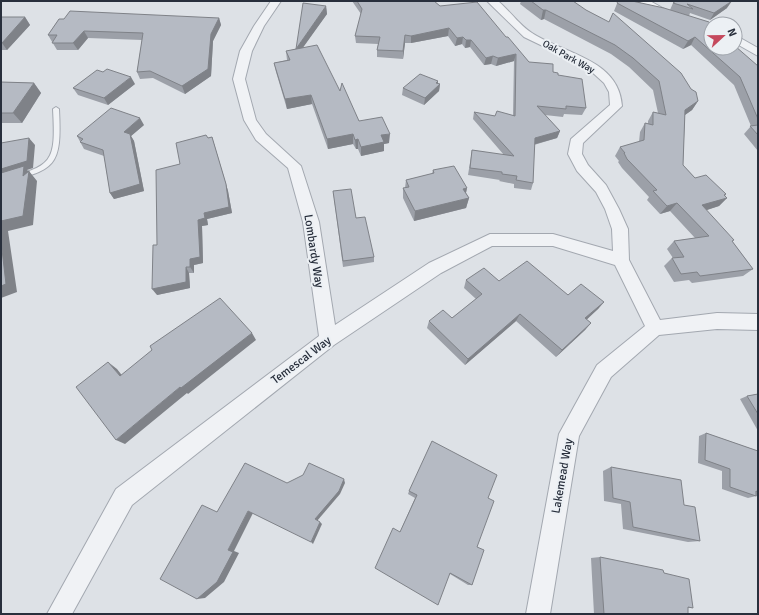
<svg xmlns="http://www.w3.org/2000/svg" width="759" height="615" font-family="Signika,sans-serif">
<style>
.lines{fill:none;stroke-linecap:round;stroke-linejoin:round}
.service-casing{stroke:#a3a8b0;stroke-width:2}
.minor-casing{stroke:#a3a8b0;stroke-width:2}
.service{fill:#f0f2f5;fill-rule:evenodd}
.minor{fill:#f0f2f5;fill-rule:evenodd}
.wall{fill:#9ca0a8}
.shaded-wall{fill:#7f8288}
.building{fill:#b5bac3;stroke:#7f8288}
.labels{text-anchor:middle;stroke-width:4;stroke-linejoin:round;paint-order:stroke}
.far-street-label{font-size:10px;fill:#282f3c;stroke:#ecf0f4}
.street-label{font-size:12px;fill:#282f3c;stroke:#ecf0f4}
</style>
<rect width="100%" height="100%" fill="#dde1e6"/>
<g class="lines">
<g class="service-casing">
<path id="service" d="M 56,107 L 59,109 C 62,167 56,170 1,183 L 1,179 C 53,166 56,163 53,109 Z"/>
</g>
<g class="minor-casing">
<g id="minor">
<path d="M 271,1 L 281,1 L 264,26 L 252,51 L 245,79 L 256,120 L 266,134 L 301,166 L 319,222 L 335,325 L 429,263 L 490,234 L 553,234 L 613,251 L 612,229 L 605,209 L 596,192 L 577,171 L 568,154 L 571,139 L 610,105 L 609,92 L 604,83 L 593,73 L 580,64 L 524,37 L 487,1 L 498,1 C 510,11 519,25 532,33 C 564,54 619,59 622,106 L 583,143 L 582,154 L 588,165 L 606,185 L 619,209 L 628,229 L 629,260 L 660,320 L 717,313 L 758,314 L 758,330 L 717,329 L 659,335 L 611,377 L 579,436 L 550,614 L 526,614 L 559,434 L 597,365 L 645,326 L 615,265 L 553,246 L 492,246 L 441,273 L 334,345 L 132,505 L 72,614 L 47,614 L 116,489 L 319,336 L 303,222 L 288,168 L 256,140 L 244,120 L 233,79 L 240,51 L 254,26 Z"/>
<path d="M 638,1 L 650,1 L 668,11 L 711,24 L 711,31 L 661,15 Z"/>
<path d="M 735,35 L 758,48 L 758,56 L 735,43 Z"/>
</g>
</g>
<use href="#service" class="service"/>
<use href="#minor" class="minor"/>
</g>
<g class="wall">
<path d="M 352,1 L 434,1 L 440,6 L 506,37 L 529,62 L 553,72 L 558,75 L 586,108 L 582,115 L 564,114 L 563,117 L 545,115 L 560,131 L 557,138 L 534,145 L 533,183 L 531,190 L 514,188 L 514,184 L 499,181 L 500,180 L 468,175 L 472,150 L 504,155 L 473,119 L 474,112 L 495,116 L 513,115 L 514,61 L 496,66 L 491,64 L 484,65 L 470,47 L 465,48 L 462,44 L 455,46 L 448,36 L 411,43 L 405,43 L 403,59 L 377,57 L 377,50 L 378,44 L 356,43 L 355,36 L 361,14 Z"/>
<path d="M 521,1 L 573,1 L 698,101 L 692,110 L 685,115 L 683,165 L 695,178 L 726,194 L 725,196 L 727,198 L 719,206 L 706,210 L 732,241 L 753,269 L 743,276 L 692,283 L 689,280 L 674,282 L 664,266 L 672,258 L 673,258 L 667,249 L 674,241 L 695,238 L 670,211 L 660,214 L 647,200 L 649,197 L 622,168 L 618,162 L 619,161 L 615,156 L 620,147 L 639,142 L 640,132 L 645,123 L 648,124 L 648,121 L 653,112 L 658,113 L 653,90 L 629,67 L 611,54 L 544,19 L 541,20 L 520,4 Z"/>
<path d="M 618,1 L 758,66 L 758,151 L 744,134 L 751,126 L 734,85 L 691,45 L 683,49 L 614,11 Z"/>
<path d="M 673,3 L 727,8 L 710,20 L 690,13 L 689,16 L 670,10 Z"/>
<path d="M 326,6 L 327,14 L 302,48 L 340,91 L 359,121 L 389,143 L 384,144 L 384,151 L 361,156 L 358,149 L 356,149 L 353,144 L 328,149 L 312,104 L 287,109 L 276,72 L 274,63 L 287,60 L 286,51 L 296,49 Z"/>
<path d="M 1,17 L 25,17 L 30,25 L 7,50 L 1,50 Z"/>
<path d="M 219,18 L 221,25 L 213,41 L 211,76 L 185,94 L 153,78 L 140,79 L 137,72 L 142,40 L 88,38 L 78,50 L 57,50 L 48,35 L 59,19 Z"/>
<path d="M 438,81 L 438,84 L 440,84 L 439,91 L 424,105 L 402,95 L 403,88 Z"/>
<path d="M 1,82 L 34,83 L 41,93 L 22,123 L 1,123 Z"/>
<path d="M 135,84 L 108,105 L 78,95 L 73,88 Z"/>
<path d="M 144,125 L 131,136 L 134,141 L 144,191 L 114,199 L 110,193 L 104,156 L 84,149 L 77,136 Z"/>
<path d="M 212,137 L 228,191 L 232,213 L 207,219 L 208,225 L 202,226 L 203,263 L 194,265 L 194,273 L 189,273 L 190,288 L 157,295 L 157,245 L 180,164 L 208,138 Z"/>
<path d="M 433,170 L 467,188 L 466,193 L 469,198 L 466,208 L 414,221 L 403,198 L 403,188 L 405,188 L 406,180 L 432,174 Z"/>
<path d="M 333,191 L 374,257 L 374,262 L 343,267 Z"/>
<path d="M 466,280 L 499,281 L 604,302 L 598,309 L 586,319 L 591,323 L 585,330 L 556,357 L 516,321 L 465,365 L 427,328 L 429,321 L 452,318 L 476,299 L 464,288 Z"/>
<path d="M 758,394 L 758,431 L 740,399 L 747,396 Z"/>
<path d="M 706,433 L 758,451 L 758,497 L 756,496 L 748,498 L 722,489 L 722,471 L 698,463 L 699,436 Z"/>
<path d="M 611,467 L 684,505 L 700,541 L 688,542 L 623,529 L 621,504 L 604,501 L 603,471 Z"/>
<path d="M 409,491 L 488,498 L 477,547 L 472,585 L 468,585 L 450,574 L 400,532 L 415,498 L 408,494 Z"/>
<path d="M 600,557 L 664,573 L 693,608 L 688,608 L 688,614 L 594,614 L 591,558 Z"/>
</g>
<g class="shaded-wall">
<path d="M 732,1 L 727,8 L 710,20 L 714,13 Z"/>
<path d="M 326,6 L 327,14 L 297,56 L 296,49 Z"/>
<path d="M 543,10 L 546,10 L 544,19 L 541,20 Z"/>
<path d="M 25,17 L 30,25 L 7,50 L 2,43 Z"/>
<path d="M 219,18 L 221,25 L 213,41 L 211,76 L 185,94 L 182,86 Z"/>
<path d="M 449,28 L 448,36 L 411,43 L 411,36 Z"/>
<path d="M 84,31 L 88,38 L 78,50 L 73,43 Z"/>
<path d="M 405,35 L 405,43 L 403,59 L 403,51 Z"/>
<path d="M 463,37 L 462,44 L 455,46 L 457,38 Z"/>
<path d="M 695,37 L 691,45 L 683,49 L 688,41 Z"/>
<path d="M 466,40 L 471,40 L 470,47 L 465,48 Z"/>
<path d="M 516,54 L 514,61 L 496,66 L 498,58 Z"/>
<path d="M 493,56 L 491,64 L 484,65 L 486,58 Z"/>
<path d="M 131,77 L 135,84 L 108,105 L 104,98 Z"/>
<path d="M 438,81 L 438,86 L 440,84 L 439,91 L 424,105 L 425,98 Z"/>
<path d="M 34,83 L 41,93 L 22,123 L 13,113 Z"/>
<path d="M 311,95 L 312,104 L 287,109 L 285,99 Z"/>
<path d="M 698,101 L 692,110 L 679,119 L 685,110 Z"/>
<path d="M 140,118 L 144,125 L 131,136 L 134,141 L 144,191 L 114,199 L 110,193 L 124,132 Z"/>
<path d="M 560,131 L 557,138 L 532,145 L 535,138 Z"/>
<path d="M 353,134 L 353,144 L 328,149 L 327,139 Z"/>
<path d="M 390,134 L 389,143 L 384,144 L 384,151 L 361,156 L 361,147 L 381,135 Z"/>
<path d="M 212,137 L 228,191 L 232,213 L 207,219 L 208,225 L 202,226 L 203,263 L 194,265 L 194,273 L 190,267 L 190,259 L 198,220 L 204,213 Z"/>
<path d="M 29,138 L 35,145 L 33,168 L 27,170 L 29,172 L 29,171 L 37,181 L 33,225 L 8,231 L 17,292 L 1,298 L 1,169 Z"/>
<path d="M 358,139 L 358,149 L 356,149 L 355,140 Z"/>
<path d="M 467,188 L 465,197 L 463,189 Z"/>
<path d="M 726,194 L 722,199 L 727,198 L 719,206 L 695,214 L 702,205 Z"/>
<path d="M 469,198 L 466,208 L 414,221 L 415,211 Z"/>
<path d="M 677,203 L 670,211 L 660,214 L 667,206 Z"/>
<path d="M 186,267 L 189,273 L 190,288 L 157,295 L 152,289 Z"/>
<path d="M 604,302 L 598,309 L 580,326 L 585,318 Z"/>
<path d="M 520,314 L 516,321 L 465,365 L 468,359 Z"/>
<path d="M 591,323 L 585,330 L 556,357 L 562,350 Z"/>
<path d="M 252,333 L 256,340 L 188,394 L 187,393 L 125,444 L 116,440 L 180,387 Z"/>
<path d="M 108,362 L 117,369 L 128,383 L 120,376 Z"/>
<path d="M 344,479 L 345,483 L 340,494 L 317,521 L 315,519 Z"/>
<path d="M 248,511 L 253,513 L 234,551 L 239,553 L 224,582 L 205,598 L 197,599 L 228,550 Z"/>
<path d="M 320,522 L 322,524 L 313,544 L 311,542 Z"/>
</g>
<g class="building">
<path d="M 357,1 L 434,1 L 440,6 L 477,2 L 506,37 L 508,37 L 529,62 L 553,64 L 553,72 L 558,73 L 558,75 L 582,79 L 586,108 L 566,106 L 566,109 L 537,106 L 560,131 L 535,138 L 533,183 L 516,180 L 517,176 L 502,174 L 502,172 L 470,168 L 472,150 L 514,156 L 474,112 L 495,116 L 497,111 L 515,116 L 516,54 L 498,58 L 493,56 L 486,58 L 471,40 L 466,40 L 463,37 L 457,38 L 449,28 L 411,36 L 405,35 L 403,51 L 377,50 L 380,37 L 355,36 L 362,9 Z"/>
<path d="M 531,1 L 573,1 L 586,10 L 609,22 L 613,13 L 681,73 L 691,89 L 696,92 L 698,101 L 685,110 L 683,165 L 695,178 L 706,175 L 726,194 L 724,195 L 727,198 L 702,205 L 734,240 L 732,241 L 753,269 L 700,276 L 697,272 L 681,274 L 672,258 L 684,257 L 674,241 L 709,236 L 677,203 L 667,206 L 653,191 L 657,190 L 627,159 L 624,153 L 625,153 L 620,147 L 644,140 L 645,123 L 653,125 L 653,112 L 666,115 L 659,81 L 633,58 L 615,45 L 546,10 L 543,10 Z"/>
<path d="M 618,1 L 632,1 L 664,8 L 709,22 L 711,24 L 711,48 L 735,48 L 735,46 L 758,66 L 758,119 L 740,77 L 695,37 L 688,41 L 617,3 Z"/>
<path d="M 676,1 L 732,1 L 714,13 L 687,4 L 693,9 L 673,3 Z"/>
<path d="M 303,3 L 326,6 L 296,49 Z"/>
<path d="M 70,11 L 219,18 L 211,34 L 208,69 L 182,86 L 150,71 L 137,72 L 143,33 L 84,31 L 73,43 L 52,43 L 57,35 L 48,35 L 59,19 L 64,19 Z"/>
<path d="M 1,17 L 25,17 L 2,43 L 1,43 Z"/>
<path d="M 317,45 L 340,91 L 342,83 L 359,121 L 382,117 L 390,134 L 381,135 L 384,142 L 361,147 L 358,139 L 355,140 L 353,134 L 327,139 L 311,95 L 285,99 L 274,63 L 290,60 L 286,51 Z"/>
<path d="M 107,69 L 131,77 L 104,98 L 73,88 L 97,70 L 103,72 Z"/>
<path d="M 420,74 L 438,81 L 436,83 L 440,84 L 425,98 L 403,88 Z"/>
<path d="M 1,82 L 34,83 L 13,113 L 1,113 Z"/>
<path d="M 111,108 L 140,118 L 124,132 L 130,134 L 140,184 L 110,193 L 103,150 L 80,142 L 83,139 L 77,136 Z"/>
<path d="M 758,125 L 758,135 L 750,126 Z"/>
<path d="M 206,135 L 208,138 L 212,137 L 226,184 L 229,207 L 204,213 L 205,218 L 198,220 L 200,257 L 190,259 L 190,267 L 186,267 L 186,282 L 152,289 L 153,245 L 157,245 L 156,170 L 180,164 L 176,143 Z"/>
<path d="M 29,138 L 27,161 L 1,169 L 1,143 Z"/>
<path d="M 24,166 L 23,176 L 29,171 L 23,216 L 1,221 L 1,173 Z"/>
<path d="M 454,166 L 467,188 L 463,189 L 469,198 L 415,211 L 403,188 L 409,187 L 406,180 L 434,173 L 433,170 Z"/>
<path d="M 351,189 L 356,218 L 365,217 L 374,257 L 343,261 L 333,191 Z"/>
<path d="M 1,241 L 6,284 L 1,286 Z"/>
<path d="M 527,261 L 568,295 L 581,284 L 604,302 L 585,318 L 591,323 L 562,350 L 520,314 L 468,359 L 429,321 L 443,310 L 452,318 L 482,294 L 466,280 L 484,268 L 499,281 Z"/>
<path d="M 220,298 L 252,333 L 181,388 L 180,387 L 116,440 L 76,387 L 108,362 L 120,376 L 152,350 L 150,346 Z"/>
<path d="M 758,394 L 758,414 L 747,396 Z"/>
<path d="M 706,433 L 758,451 L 758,492 L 756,491 L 756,496 L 730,487 L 730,469 L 705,460 Z"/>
<path d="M 432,441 L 497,475 L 488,498 L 494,501 L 477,547 L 484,550 L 472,585 L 450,573 L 438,605 L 375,568 L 393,528 L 400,532 L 417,495 L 409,491 Z"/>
<path d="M 245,463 L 287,483 L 303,475 L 309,463 L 344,479 L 339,491 L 315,519 L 320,522 L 311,542 L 248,511 L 228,550 L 233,552 L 217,582 L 197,599 L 160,579 L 202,505 L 217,512 Z"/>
<path d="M 611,467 L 681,480 L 684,505 L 695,507 L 700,541 L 633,527 L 630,502 L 613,498 Z"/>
<path d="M 600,557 L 663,570 L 664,573 L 689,579 L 693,608 L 688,607 L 688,614 L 604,614 Z"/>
</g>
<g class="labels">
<g class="far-street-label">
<text transform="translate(569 56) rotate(29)" y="4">Oak Park Way</text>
</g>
<g class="street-label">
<text transform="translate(314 251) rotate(81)" y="4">Lombardy Way</text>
<text transform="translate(301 360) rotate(-37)" y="4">Temescal Way</text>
<text transform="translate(562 476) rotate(-80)" y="4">Lakemead Way</text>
</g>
</g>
<rect width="759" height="615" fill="none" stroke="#282f3c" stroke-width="4"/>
<g transform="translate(723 36) rotate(68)"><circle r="19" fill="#ecf0f4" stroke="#9ea3aa"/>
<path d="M0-3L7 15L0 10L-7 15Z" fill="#c5495d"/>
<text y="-6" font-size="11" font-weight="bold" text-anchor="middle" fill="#282f3c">N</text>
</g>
</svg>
